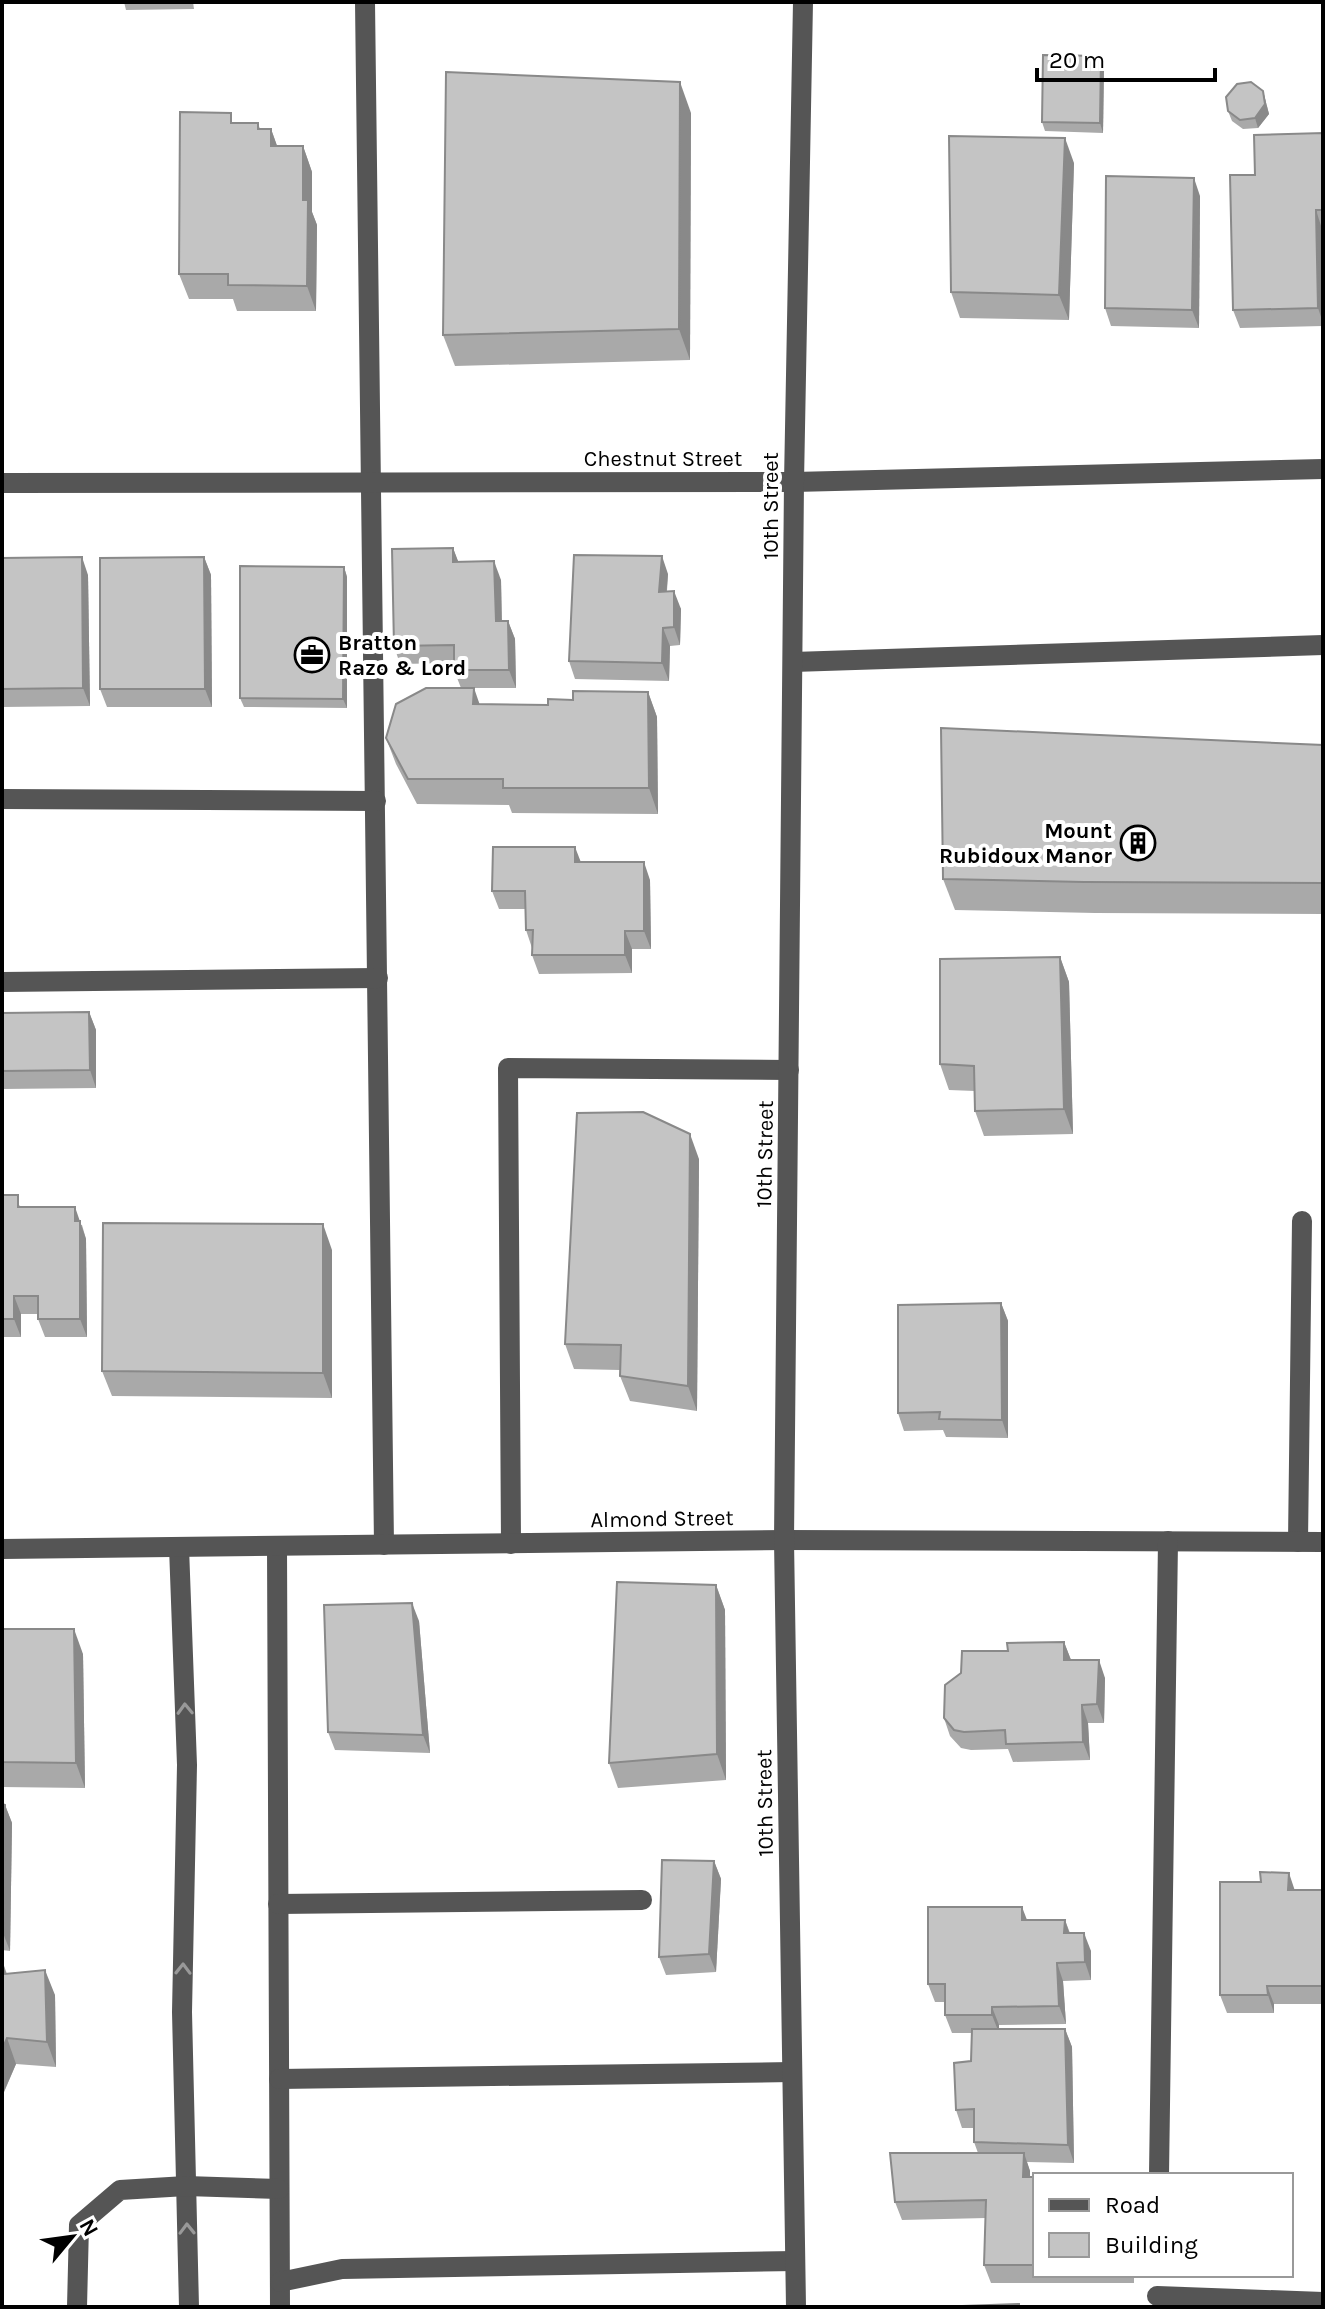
<svg xmlns="http://www.w3.org/2000/svg" width="1325" height="2309" font-family="Karla,sans-serif">
<style>
.lines{fill:none;stroke-linecap:round;stroke-linejoin:round}
.minor{stroke:#555;stroke-width:20}
.wall{fill:#a9a9a9}
.shaded-wall{fill:#898989}
.building{fill:#c4c4c4;stroke:#898989;stroke-width:2}
.oneway{stroke:#999}
.labels{text-anchor:middle;stroke-width:8;stroke-linejoin:round;paint-order:stroke}
.street-label{font-size:22px;fill:#000;stroke:#fff}
.poi-label{font-size:22px;font-weight:bold;fill:#000;stroke:#fff;text-anchor:start}
</style>
<rect width="100%" height="100%" fill="#fff"/>
<g class="lines">
<g class="minor">
<path d="M 365,2 L 384,1545"/>
<path d="M 2,483 L 794,482 L 1323,469"/>
<path d="M 793,662 L 1323,645"/>
<path d="M 2,799 L 376,801"/>
<path d="M 2,982 L 378,978"/>
<path d="M 1298,1542 L 1302,1221"/>
<path d="M 511,1544 L 508,1068 L 789,1070"/>
<path d="M 277,1546 L 280,2307"/>
<path d="M 179,1547 L 187,1765 L 182,2012 L 189,2307"/>
<path d="M 2,1549 L 784,1540 L 1323,1542"/>
<path d="M 278,1904 L 642,1900"/>
<path d="M 279,2079 L 792,2072"/>
<path d="M 1159,2175 L 1168,1541"/>
<path d="M 280,2282 L 342,2269 L 795,2261"/>
<path d="M 1157,2296 L 1323,2302"/>
<path d="M 77,2307 L 79,2225 L 120,2190 L 186,2186 L 279,2189"/>
<path d="M 796,2307 L 784,1540 L 794,482 L 803,2"/>
</g>
</g>
<g class="wall">
<path d="M 124,2 L 193,2 L 194,9 L 126,10 Z"/>
<path d="M 1101,56 L 1104,66 L 1103,133 L 1045,131 L 1042,122 Z"/>
<path d="M 1263,91 L 1269,114 L 1258,128 L 1243,129 L 1232,121 L 1228,111 Z"/>
<path d="M 691,113 L 690,360 L 455,366 L 443,335 Z"/>
<path d="M 235,123 L 258,123 L 260,129 L 271,129 L 277,146 L 303,146 L 312,172 L 312,212 L 317,225 L 316,311 L 237,311 L 233,299 L 189,299 L 179,274 Z"/>
<path d="M 1323,133 L 1323,326 L 1240,328 L 1233,310 L 1255,175 Z"/>
<path d="M 1074,163 L 1069,320 L 960,318 L 951,292 Z"/>
<path d="M 1200,196 L 1199,328 L 1111,326 L 1105,308 Z"/>
<path d="M 453,548 L 458,562 L 501,580 L 502,621 L 508,621 L 515,639 L 516,688 L 461,688 L 454,670 L 454,663 L 400,664 L 394,646 Z"/>
<path d="M 204,557 L 211,575 L 212,707 L 107,707 L 100,689 Z"/>
<path d="M 2,558 L 88,575 L 90,706 L 2,707 Z"/>
<path d="M 344,567 L 347,577 L 347,708 L 244,707 L 240,698 Z"/>
<path d="M 668,574 L 667,591 L 681,609 L 680,645 L 670,646 L 669,681 L 575,679 L 569,661 Z"/>
<path d="M 648,692 L 657,717 L 658,814 L 512,813 L 509,805 L 417,804 L 396,764 L 386,738 L 479,704 L 548,705 L 573,700 Z"/>
<path d="M 1323,745 L 1323,914 L 1095,913 L 955,910 L 943,879 Z"/>
<path d="M 580,862 L 650,880 L 651,949 L 632,949 L 632,973 L 539,974 L 532,955 L 532,948 L 526,930 L 525,909 L 499,909 L 492,891 Z"/>
<path d="M 1060,957 L 1069,982 L 1073,1134 L 984,1136 L 975,1111 L 975,1091 L 949,1090 L 940,1064 Z"/>
<path d="M 89,1012 L 96,1030 L 96,1088 L 2,1089 L 2,1013 Z"/>
<path d="M 699,1159 L 697,1411 L 630,1401 L 620,1376 L 620,1370 L 574,1369 L 565,1344 Z"/>
<path d="M 2,1195 L 22,1207 L 82,1225 L 86,1239 L 87,1337 L 45,1337 L 38,1319 L 38,1314 L 21,1314 L 21,1337 L 2,1337 Z"/>
<path d="M 332,1250 L 332,1398 L 112,1396 L 102,1371 Z"/>
<path d="M 1001,1303 L 1008,1321 L 1008,1438 L 946,1437 L 943,1430 L 904,1431 L 898,1413 Z"/>
<path d="M 716,1585 L 725,1610 L 726,1780 L 618,1788 L 609,1763 Z"/>
<path d="M 419,1621 L 430,1753 L 335,1750 L 328,1732 Z"/>
<path d="M 2,1629 L 83,1654 L 85,1788 L 2,1787 Z"/>
<path d="M 1064,1642 L 1071,1660 L 1105,1678 L 1104,1723 L 1088,1723 L 1090,1760 L 1013,1762 L 1008,1749 L 971,1750 L 961,1748 L 950,1736 L 944,1718 L 1008,1651 Z"/>
<path d="M 2,1804 L 5,1805 L 12,1823 L 10,1951 L 2,1950 Z"/>
<path d="M 714,1861 L 721,1879 L 716,1972 L 666,1975 L 659,1957 Z"/>
<path d="M 1295,1890 L 1323,1890 L 1323,2004 L 1274,2004 L 1274,2013 L 1227,2013 L 1220,1995 Z"/>
<path d="M 1027,1920 L 1065,1920 L 1070,1933 L 1091,1951 L 1091,1980 L 1063,1981 L 1066,2024 L 999,2025 L 999,2029 L 1065,2029 L 1072,2047 L 1074,2163 L 1027,2162 L 1030,2171 L 1030,2177 L 1035,2177 L 1035,2275 L 1134,2275 L 1134,2283 L 991,2283 L 984,2265 L 986,2218 L 902,2220 L 895,2202 L 978,2153 L 974,2142 L 974,2128 L 962,2128 L 956,2110 L 971,2061 L 972,2033 L 952,2033 L 945,2015 L 945,2002 L 935,2002 L 928,1984 Z"/>
<path d="M 2,1960 L 7,1974 L 55,1995 L 56,2067 L 16,2064 L 2,2097 Z"/>
</g>
<g class="shaded-wall">
<path d="M 1101,56 L 1104,66 L 1103,133 L 1100,123 Z"/>
<path d="M 680,82 L 691,113 L 690,360 L 679,329 Z"/>
<path d="M 1263,91 L 1269,114 L 1258,128 L 1255,118 Z"/>
<path d="M 271,129 L 280,154 L 271,146 Z"/>
<path d="M 1065,138 L 1074,163 L 1069,320 L 1059,295 Z"/>
<path d="M 303,146 L 312,172 L 312,212 L 317,225 L 316,311 L 307,286 L 303,200 Z"/>
<path d="M 1194,178 L 1200,196 L 1199,328 L 1192,310 Z"/>
<path d="M 1316,210 L 1322,229 L 1323,323 L 1318,308 Z"/>
<path d="M 453,548 L 460,566 L 453,562 Z"/>
<path d="M 662,556 L 668,574 L 665,610 L 659,592 Z"/>
<path d="M 82,557 L 88,575 L 90,706 L 83,688 Z"/>
<path d="M 204,557 L 211,575 L 212,707 L 205,689 Z"/>
<path d="M 494,561 L 501,580 L 502,639 L 496,621 Z"/>
<path d="M 344,567 L 347,577 L 347,708 L 343,699 Z"/>
<path d="M 674,591 L 681,609 L 680,645 L 674,627 Z"/>
<path d="M 508,621 L 515,639 L 516,688 L 509,670 Z"/>
<path d="M 663,628 L 670,646 L 669,681 L 662,663 Z"/>
<path d="M 474,688 L 483,714 L 473,704 Z"/>
<path d="M 648,692 L 657,717 L 658,814 L 649,788 Z"/>
<path d="M 575,847 L 582,865 L 575,862 Z"/>
<path d="M 644,862 L 650,880 L 651,949 L 644,931 Z"/>
<path d="M 625,931 L 632,949 L 632,973 L 625,955 Z"/>
<path d="M 1060,957 L 1069,982 L 1073,1134 L 1064,1109 Z"/>
<path d="M 89,1012 L 96,1030 L 96,1088 L 90,1070 Z"/>
<path d="M 690,1134 L 699,1159 L 697,1411 L 688,1386 Z"/>
<path d="M 75,1207 L 86,1239 L 87,1337 L 80,1319 Z"/>
<path d="M 323,1224 L 332,1250 L 332,1398 L 323,1373 Z"/>
<path d="M 14,1296 L 21,1314 L 21,1337 L 14,1319 Z"/>
<path d="M 1001,1303 L 1008,1321 L 1008,1438 L 1002,1420 Z"/>
<path d="M 716,1585 L 725,1610 L 726,1780 L 717,1754 Z"/>
<path d="M 412,1603 L 419,1621 L 430,1753 L 423,1735 Z"/>
<path d="M 74,1629 L 83,1654 L 85,1788 L 76,1763 Z"/>
<path d="M 1064,1642 L 1071,1660 L 1064,1660 Z"/>
<path d="M 1099,1660 L 1105,1678 L 1104,1723 L 1097,1704 Z"/>
<path d="M 1082,1705 L 1088,1723 L 1090,1760 L 1083,1742 Z"/>
<path d="M 5,1805 L 12,1823 L 10,1951 L 3,1933 Z"/>
<path d="M 714,1861 L 721,1879 L 716,1972 L 709,1954 Z"/>
<path d="M 1289,1873 L 1295,1891 L 1288,1890 Z"/>
<path d="M 1022,1907 L 1029,1925 L 1022,1920 Z"/>
<path d="M 1065,1920 L 1071,1938 L 1064,1933 Z"/>
<path d="M 1084,1933 L 1091,1951 L 1091,1980 L 1085,1962 Z"/>
<path d="M 1057,1963 L 1063,1981 L 1066,2024 L 1059,2006 Z"/>
<path d="M 45,1970 L 55,1995 L 56,2067 L 47,2042 Z"/>
<path d="M 1267,1986 L 1274,2004 L 1274,2013 L 1268,1995 Z"/>
<path d="M 992,2007 L 999,2025 L 999,2033 L 992,2015 Z"/>
<path d="M 1065,2029 L 1072,2047 L 1074,2163 L 1068,2145 Z"/>
<path d="M 7,2038 L 16,2064 L 2,2096 L 2,2050 Z"/>
<path d="M 1024,2153 L 1030,2171 L 1030,2195 L 1023,2177 Z"/>
</g>
<g class="building">
<path d="M 1043,55 L 1101,56 L 1100,123 L 1042,122 Z"/>
<path d="M 446,72 L 680,82 L 679,329 L 443,335 Z"/>
<path d="M 1251,82 L 1263,91 L 1265,104 L 1255,118 L 1240,120 L 1228,111 L 1226,97 L 1237,84 Z"/>
<path d="M 180,112 L 231,113 L 231,123 L 258,123 L 258,129 L 271,129 L 271,146 L 303,146 L 303,200 L 308,200 L 307,286 L 228,285 L 228,274 L 179,274 Z"/>
<path d="M 1323,133 L 1323,210 L 1316,210 L 1318,308 L 1233,310 L 1230,175 L 1255,175 L 1254,135 Z"/>
<path d="M 949,136 L 1065,138 L 1059,295 L 951,292 Z"/>
<path d="M 1106,176 L 1194,178 L 1192,310 L 1105,308 Z"/>
<path d="M 453,548 L 453,562 L 494,561 L 496,621 L 508,621 L 509,670 L 454,670 L 454,645 L 394,646 L 392,549 Z"/>
<path d="M 574,555 L 662,556 L 659,592 L 674,591 L 674,627 L 663,628 L 662,663 L 569,661 Z"/>
<path d="M 82,557 L 83,688 L 2,689 L 2,558 Z"/>
<path d="M 204,557 L 205,689 L 100,689 L 100,558 Z"/>
<path d="M 240,566 L 344,567 L 343,699 L 240,698 Z"/>
<path d="M 426,688 L 474,688 L 473,704 L 548,705 L 548,699 L 573,700 L 573,691 L 648,692 L 649,788 L 503,788 L 503,779 L 408,779 L 386,738 L 396,704 Z"/>
<path d="M 941,728 L 1323,745 L 1323,883 L 1084,882 L 943,879 Z"/>
<path d="M 493,847 L 575,847 L 575,862 L 644,862 L 644,931 L 625,931 L 625,955 L 532,955 L 533,930 L 526,930 L 525,891 L 492,891 Z"/>
<path d="M 1060,957 L 1064,1109 L 975,1111 L 974,1066 L 940,1064 L 940,959 Z"/>
<path d="M 89,1012 L 90,1070 L 2,1071 L 2,1013 Z"/>
<path d="M 643,1112 L 690,1134 L 688,1386 L 620,1376 L 621,1345 L 565,1344 L 577,1113 Z"/>
<path d="M 2,1195 L 18,1195 L 18,1207 L 75,1207 L 75,1221 L 80,1221 L 80,1319 L 38,1319 L 38,1296 L 14,1296 L 14,1319 L 2,1319 Z"/>
<path d="M 103,1223 L 323,1224 L 323,1373 L 102,1371 Z"/>
<path d="M 1001,1303 L 1002,1420 L 939,1419 L 940,1412 L 898,1413 L 898,1305 Z"/>
<path d="M 617,1582 L 716,1585 L 717,1754 L 609,1763 Z"/>
<path d="M 412,1603 L 423,1735 L 328,1732 L 324,1605 Z"/>
<path d="M 2,1629 L 74,1629 L 76,1763 L 2,1762 Z"/>
<path d="M 1064,1642 L 1064,1660 L 1099,1660 L 1097,1704 L 1082,1705 L 1083,1742 L 1006,1744 L 1005,1730 L 964,1732 L 954,1730 L 944,1718 L 945,1685 L 961,1673 L 962,1651 L 1008,1651 L 1007,1643 Z"/>
<path d="M 2,1804 L 5,1805 L 3,1933 L 2,1933 Z"/>
<path d="M 662,1860 L 714,1861 L 709,1954 L 659,1957 Z"/>
<path d="M 1260,1872 L 1289,1873 L 1288,1890 L 1323,1890 L 1323,1986 L 1267,1986 L 1268,1995 L 1220,1995 L 1220,1882 L 1261,1882 Z"/>
<path d="M 928,1907 L 1022,1907 L 1022,1920 L 1065,1920 L 1064,1933 L 1084,1933 L 1085,1962 L 1057,1963 L 1059,2006 L 992,2007 L 992,2015 L 945,2015 L 945,1984 L 928,1984 Z"/>
<path d="M 2,1963 L 5,1974 L 45,1970 L 47,2042 L 7,2038 L 2,2050 Z"/>
<path d="M 972,2029 L 1065,2029 L 1068,2145 L 974,2142 L 974,2109 L 956,2110 L 954,2063 L 971,2061 Z"/>
<path d="M 890,2153 L 1024,2153 L 1023,2177 L 1035,2177 L 1035,2265 L 984,2265 L 986,2200 L 895,2202 Z"/>
<path d="M 1019,2304 L 1019,2307 L 963,2307 L 963,2306 Z"/>
</g>
<defs><path id="oneway-chevron" d="M-2-3.5L2.5 0L-2 3.5" fill="none" stroke-width="1.6" stroke-linecap="round" stroke-linejoin="round" transform="scale(2)"/></defs>
<g class="oneway">
<use href="#oneway-chevron" transform="translate(185 1709) rotate(-92)"/>
<use href="#oneway-chevron" transform="translate(183 1969) rotate(-89)"/>
<use href="#oneway-chevron" transform="translate(187 2229) rotate(-91)"/>
</g>
<defs>
<g id="office-ring" transform="scale(1.8)"><circle r="9.5" fill="#fff" stroke="#000" stroke-width="1.5"/><path d="M-6-3h4V-5.5h4V-3h4V5H-6ZM-1-4.5V-3h2v-1.5ZM-6 0V1H6V0Z" fill="#000"/></g>
<g id="building-ring" transform="scale(1.8)"><circle r="9.5" fill="#fff" stroke="#000" stroke-width="1.5"/><path d="M-4-6H4V6H1V3H-1V6H-4ZM-2.5-4.3h1.7v1.8h-1.7ZM.8-4.3h1.7v1.8H.8ZM-2.5-1h1.7V.8h-1.7ZM.8-1h1.7V.8H.8Z" fill="#000"/></g>
</defs>
<g fill-rule="evenodd">
<use href="#office-ring" x="312" y="655"/>
<use href="#building-ring" x="1138" y="843"/>
</g>
<g class="labels">
<g class="street-label">
<text x="663" y="466">Chestnut Street</text>
<text transform="translate(770 506) rotate(-90)" y="8">10th Street</text>
<text transform="translate(764 1154) rotate(-89)" y="8">10th Street</text>
<text transform="translate(662 1518) rotate(-1)" y="8">Almond Street</text>
<text transform="translate(764 1803) rotate(-91)" y="8">10th Street</text>
</g>
<g class="poi-label">
<text x="338" y="650">Bratton<tspan x="338" dy="25">Razo &amp; Lord</tspan></text>
<text x="1112" y="838" text-anchor="end">Mount<tspan x="1112" dy="25">Rubidoux Manor</tspan></text>
</g>
</g>
<rect width="1325" height="2309" fill="none" stroke="#000000" stroke-width="8"/>
<rect x="1033" y="2173" width="260" height="104" fill="#ffffff" stroke="#999999" stroke-width="2"/>
<rect x="1049" y="2199" width="40" height="12" fill="#555555" stroke="#999999" stroke-width="2"/>
<text x="1105" y="2213" font-size="24" fill="#000000">Road</text>
<rect x="1049" y="2233" width="40" height="24" fill="#c4c4c4" stroke="#999999" stroke-width="2"/>
<text x="1105" y="2253" font-size="24" fill="#000000">Building</text>
<g transform="translate(72 2237) rotate(61)" stroke="#ffffff" stroke-width="6" paint-order="stroke">
<path d="M0-6L14 30L0 20L-14 30Z" fill="#000000"/>
<text y="-12" font-size="22" font-weight="bold" text-anchor="middle" fill="#000000">N</text>
</g>
<path d="M1037 68v12h178v-12" fill="none" stroke="#000000" stroke-width="4"/>
<text x="1049" y="68" font-size="24" fill="#000000" stroke="#ffffff" stroke-width="6" paint-order="stroke">20 m</text>
</svg>
